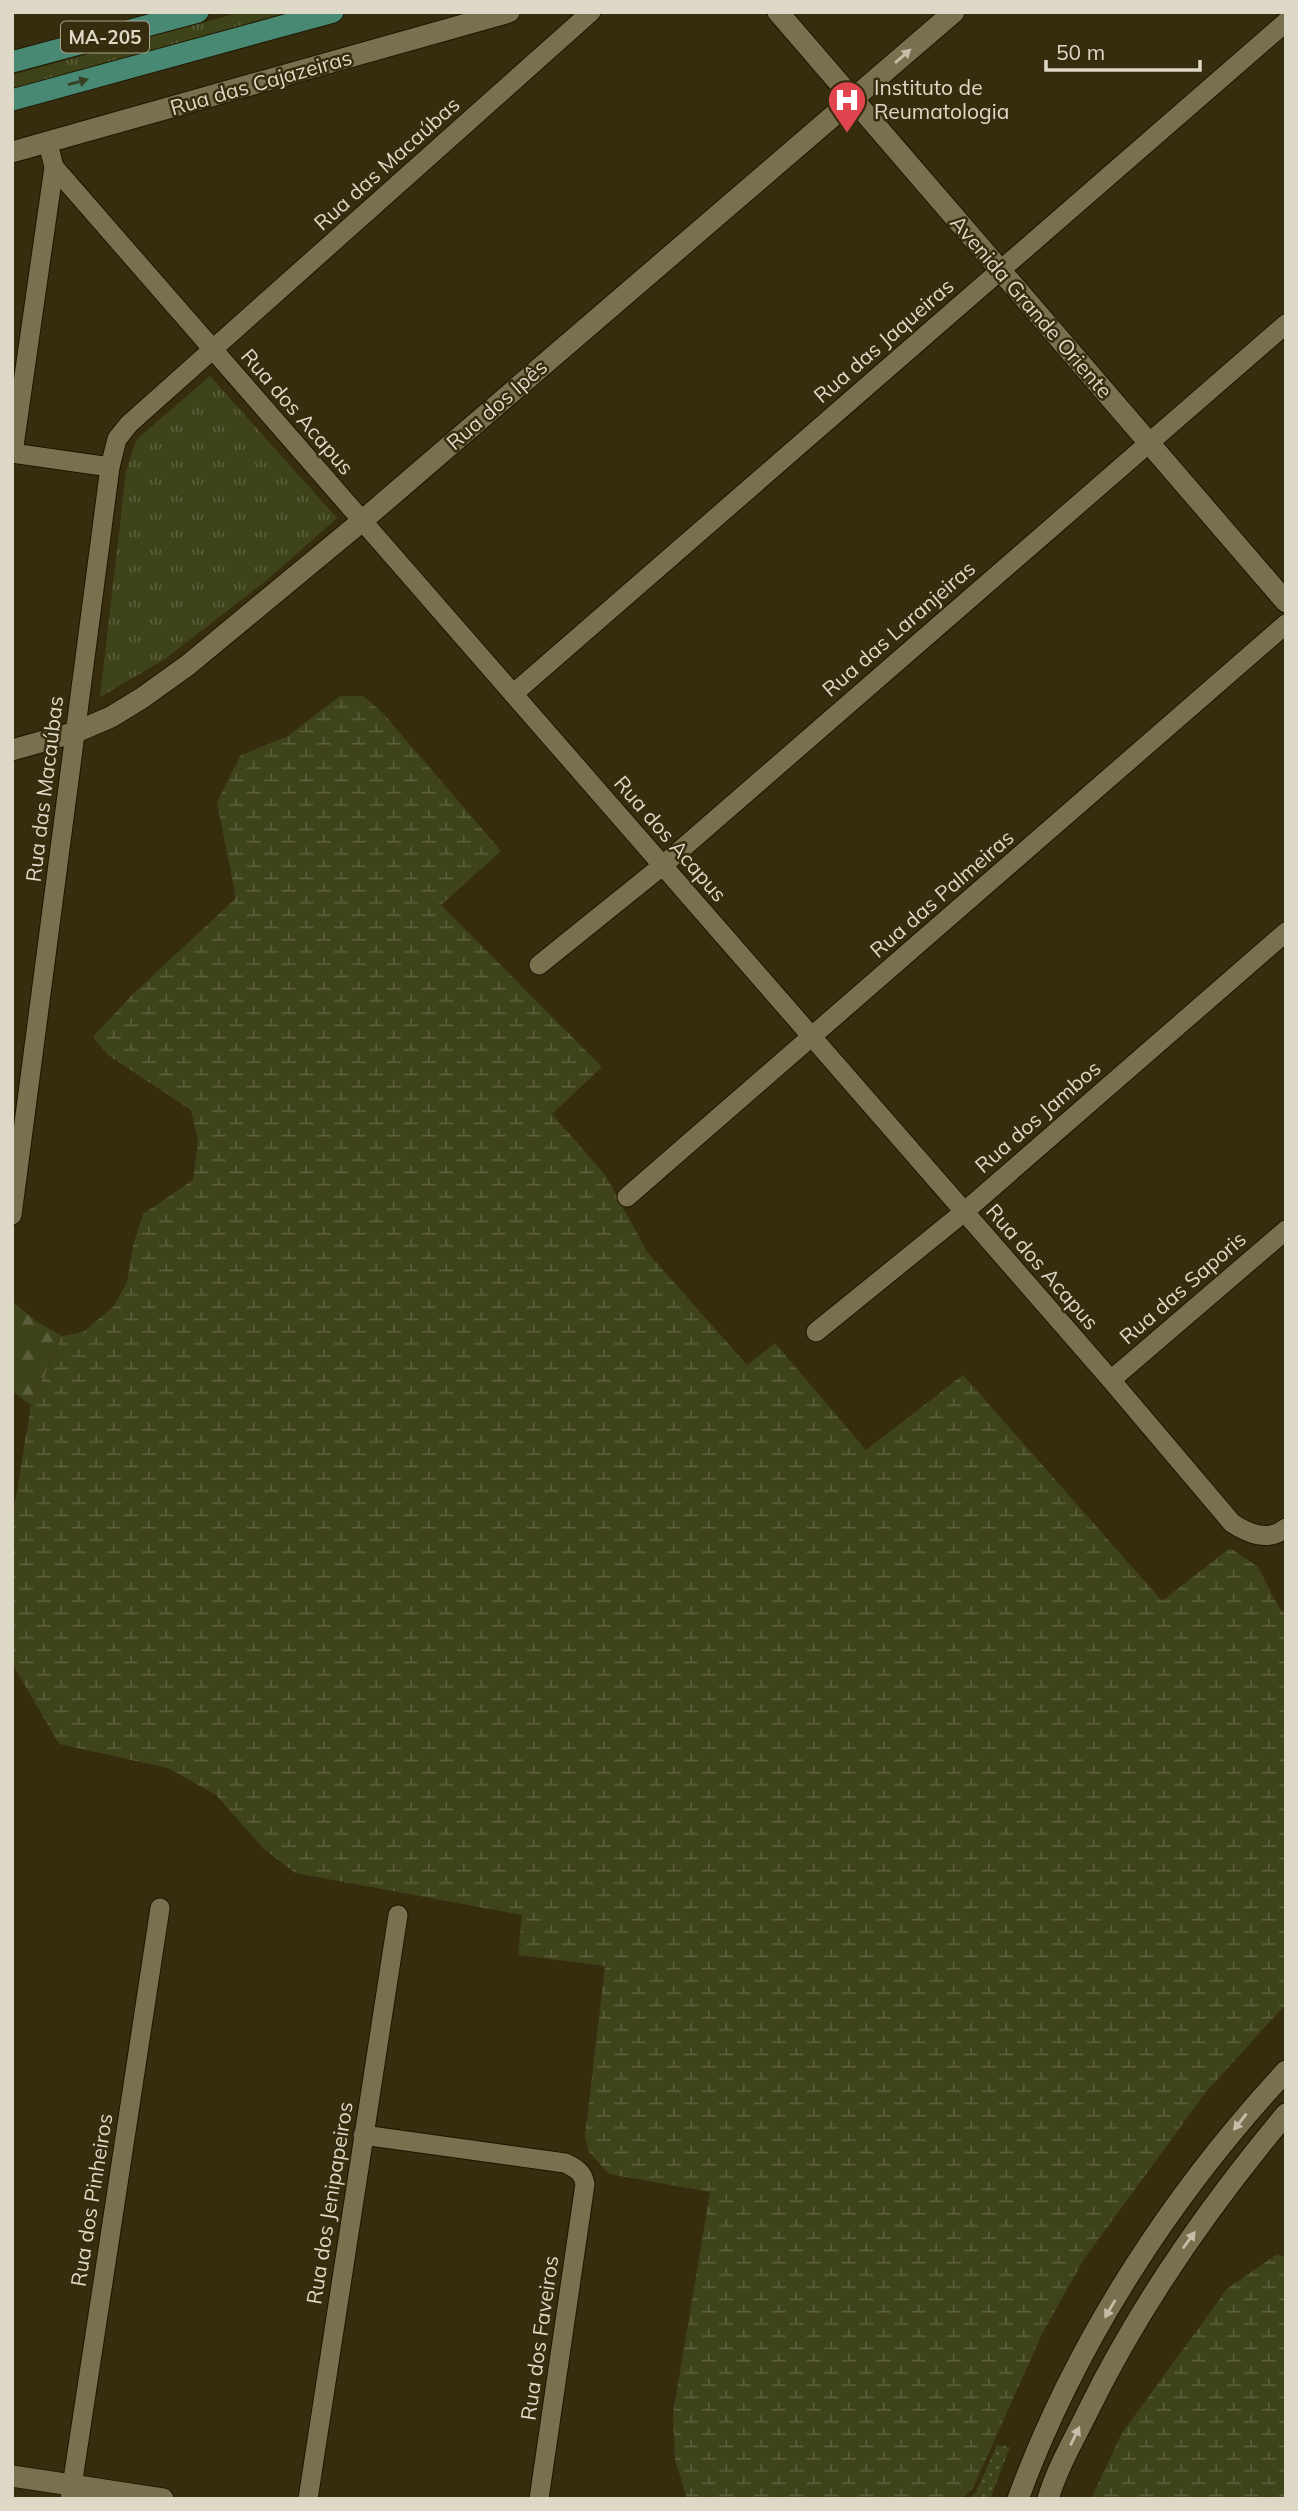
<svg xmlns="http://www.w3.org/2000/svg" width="1298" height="2511" font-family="Mulish,sans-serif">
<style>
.grass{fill:url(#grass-tufts)}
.forest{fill:url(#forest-firs)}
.wetland{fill:url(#wetland-marsh)}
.garden{fill:url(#garden-dots)}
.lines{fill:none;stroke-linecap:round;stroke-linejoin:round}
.minor-casing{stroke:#1d1500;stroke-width:21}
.tertiary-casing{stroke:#1d1500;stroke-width:23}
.secondary-casing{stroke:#1d1500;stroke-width:23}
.primary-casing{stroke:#1d1500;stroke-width:23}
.minor{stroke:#797050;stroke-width:19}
.tertiary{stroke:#797050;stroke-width:21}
.secondary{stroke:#797050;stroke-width:21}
.primary{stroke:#488973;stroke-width:21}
.oneway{fill:#c5bfa9}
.oneway2{fill:#393f22}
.labels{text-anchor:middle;stroke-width:5;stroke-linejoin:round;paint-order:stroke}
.shield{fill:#352d0e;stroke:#aba590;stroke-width:2}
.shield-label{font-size:19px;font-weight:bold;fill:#ded9c7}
.street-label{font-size:21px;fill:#ded9c7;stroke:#352d0e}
.poi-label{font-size:21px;fill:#ded9c7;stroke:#352d0e;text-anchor:start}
</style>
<defs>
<pattern id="grass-tufts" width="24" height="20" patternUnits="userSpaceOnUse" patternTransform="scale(1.75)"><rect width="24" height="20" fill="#3f431a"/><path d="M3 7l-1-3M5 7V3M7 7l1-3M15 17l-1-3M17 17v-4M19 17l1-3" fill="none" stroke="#5a5e3a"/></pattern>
<pattern id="forest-firs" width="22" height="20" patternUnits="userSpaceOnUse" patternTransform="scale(1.75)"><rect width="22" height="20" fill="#3f431a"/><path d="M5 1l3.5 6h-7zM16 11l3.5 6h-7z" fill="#5a5e3a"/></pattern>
<pattern id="wetland-marsh" width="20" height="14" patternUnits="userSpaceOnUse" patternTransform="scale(1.75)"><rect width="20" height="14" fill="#3f431a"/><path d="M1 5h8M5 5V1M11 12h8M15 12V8" fill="none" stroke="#5a5e3a"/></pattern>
<pattern id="garden-dots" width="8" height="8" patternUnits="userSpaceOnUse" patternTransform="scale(1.75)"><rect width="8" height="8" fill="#3f431a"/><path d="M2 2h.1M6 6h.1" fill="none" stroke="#5a5e3a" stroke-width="1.8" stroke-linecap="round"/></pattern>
</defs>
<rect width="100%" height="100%" fill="#352d0e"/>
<g class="grass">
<path d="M 242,12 L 300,12 L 12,90 L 12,75 Z"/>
<path d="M 210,376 L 337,518 L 267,580 L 165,659 L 100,697 L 126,472 L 136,440 Z"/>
</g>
<path class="forest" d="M 12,1301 L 37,1322 L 62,1336 L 31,1405 L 12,1391 Z"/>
<g class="wetland">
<path d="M 340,696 L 363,696 L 382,712 L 501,851 L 441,905 L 602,1067 L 552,1114 L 606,1176 L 647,1252 L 747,1365 L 775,1343 L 866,1450 L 963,1375 L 1162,1601 L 1230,1548 L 1258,1567 L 1279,1608 L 1286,1614 L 1286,2004 L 1206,2092 L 1084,2259 L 1042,2334 L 973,2488 L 961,2499 L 687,2499 L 675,2459 L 673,2414 L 710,2192 L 609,2174 L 589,2152 L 585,2136 L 605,1966 L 518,1955 L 522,1915 L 295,1873 L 263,1848 L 216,1795 L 168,1768 L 59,1744 L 12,1663 L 12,1521 L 31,1405 L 62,1336 L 83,1332 L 114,1306 L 127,1282 L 133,1246 L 143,1214 L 193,1180 L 198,1141 L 191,1110 L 108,1055 L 93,1037 L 132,995 L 236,898 L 217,802 L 241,755 L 288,736 Z"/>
<path d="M 1277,2254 L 1286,2258 L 1286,2499 L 1091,2499 L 1122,2433 L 1227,2289 Z"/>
</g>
<path class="garden" d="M 997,2445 L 1010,2447 L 990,2499 L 968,2499 L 976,2492 Z"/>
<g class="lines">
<g class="minor-casing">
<g id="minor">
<path d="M 48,143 L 54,167 L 1111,1380 L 1232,1523 C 1249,1534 1268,1542 1286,1528"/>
<path d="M 12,453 L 110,467"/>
<path d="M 13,453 L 54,167"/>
<path d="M 513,694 L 1286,22"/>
<path d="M 539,965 L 662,866 L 1286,324"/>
<path d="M 627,1197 L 1286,624"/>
<path d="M 12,1215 L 110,467 L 117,439 L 129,424 L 591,12"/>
<path d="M 816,1332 L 964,1212 L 1286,932"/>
<path d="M 1111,1380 L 1286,1230"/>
<path d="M 363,2135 L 565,2163 C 576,2168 583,2172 585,2184 L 539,2499"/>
<path d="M 70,2499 L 160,1908"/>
<path d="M 308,2499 L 398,1915"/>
</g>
</g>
<g class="tertiary-casing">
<g id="tertiary">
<path d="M 778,12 L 1286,602"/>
<path d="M 12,152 L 509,12"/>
<path d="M 12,750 L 76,732 L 111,717 L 142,698 L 188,665 L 362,521 L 954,12"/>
</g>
</g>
<g class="secondary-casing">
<g id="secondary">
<path d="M 12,2476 L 163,2499"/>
<path d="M 1018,2499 C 1076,2341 1172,2194 1286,2071"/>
<path d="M 1048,2499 C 1057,2468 1074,2440 1088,2411 C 1141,2303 1209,2206 1286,2114"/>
</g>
</g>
<g class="primary-casing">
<g id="primary">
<path d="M 12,62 L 198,12"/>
<path d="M 12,100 L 333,12"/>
</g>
</g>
<use href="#minor" class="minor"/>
<use href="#tertiary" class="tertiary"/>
<use href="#secondary" class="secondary"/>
<use href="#primary" class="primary"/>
</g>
<defs><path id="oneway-solid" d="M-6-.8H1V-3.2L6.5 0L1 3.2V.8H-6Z" transform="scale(1.75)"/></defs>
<g class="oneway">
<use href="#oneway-solid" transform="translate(903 56) rotate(-41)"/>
<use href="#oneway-solid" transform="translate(1240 2122) rotate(128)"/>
<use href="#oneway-solid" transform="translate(1189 2240) rotate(-54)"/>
<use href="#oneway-solid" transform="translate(1110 2309) rotate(120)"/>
<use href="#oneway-solid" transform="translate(1075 2436) rotate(-64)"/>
</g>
<use class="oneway2" href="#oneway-solid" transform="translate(78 82) rotate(-15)"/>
<defs>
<g id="hospital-pin" transform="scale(2.0125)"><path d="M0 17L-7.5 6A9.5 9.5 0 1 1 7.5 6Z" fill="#e0444e" stroke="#352d0e"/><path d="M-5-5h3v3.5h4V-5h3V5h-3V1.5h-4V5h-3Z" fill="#fff"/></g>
</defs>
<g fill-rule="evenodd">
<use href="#hospital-pin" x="847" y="100"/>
</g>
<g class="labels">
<rect class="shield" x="61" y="21.5" width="88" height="31" rx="5"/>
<g class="shield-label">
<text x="105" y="44">MA-205</text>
</g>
<g class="street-label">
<text transform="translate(261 83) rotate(-16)" y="7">Rua das Cajazeiras</text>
<text transform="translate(387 164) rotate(-42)" y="7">Rua das Macaúbas</text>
<text transform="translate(1031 307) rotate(49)" y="7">Avenida Grande Oriente</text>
<text transform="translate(884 341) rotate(-41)" y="7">Rua das Jaqueiras</text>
<text transform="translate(497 405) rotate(-41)" y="7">Rua dos Ipês</text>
<text transform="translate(297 412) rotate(49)" y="7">Rua dos Acapus</text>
<text transform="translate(899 629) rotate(-41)" y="7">Rua das Laranjeiras</text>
<text transform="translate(45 789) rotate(-83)" y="7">Rua das Macaúbas</text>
<text transform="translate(670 839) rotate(49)" y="7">Rua dos Acapus</text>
<text transform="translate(942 894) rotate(-41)" y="7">Rua das Palmeiras</text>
<text transform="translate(1038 1117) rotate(-41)" y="7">Rua dos Jambos</text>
<text transform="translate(1042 1267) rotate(49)" y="7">Rua dos Acapus</text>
<text transform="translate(1183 1288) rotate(-41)" y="7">Rua das Saporis</text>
<text transform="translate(92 2200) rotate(-81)" y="7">Rua dos Pinheiros</text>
<text transform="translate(330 2203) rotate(-81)" y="7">Rua dos Jenipapeiros</text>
<text transform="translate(540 2338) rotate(-82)" y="7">Rua dos Faveiros</text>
</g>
<g class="poi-label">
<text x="874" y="95">Instituto de<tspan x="874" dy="24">Reumatologia</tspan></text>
</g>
</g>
<rect width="1298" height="2511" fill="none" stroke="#ded9c7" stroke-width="28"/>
<path d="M1046 60v10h154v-10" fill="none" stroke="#ded9c7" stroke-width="3.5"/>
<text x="1056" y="60" font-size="21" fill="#ded9c7" stroke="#352d0e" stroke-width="5" paint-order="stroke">50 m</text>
</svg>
